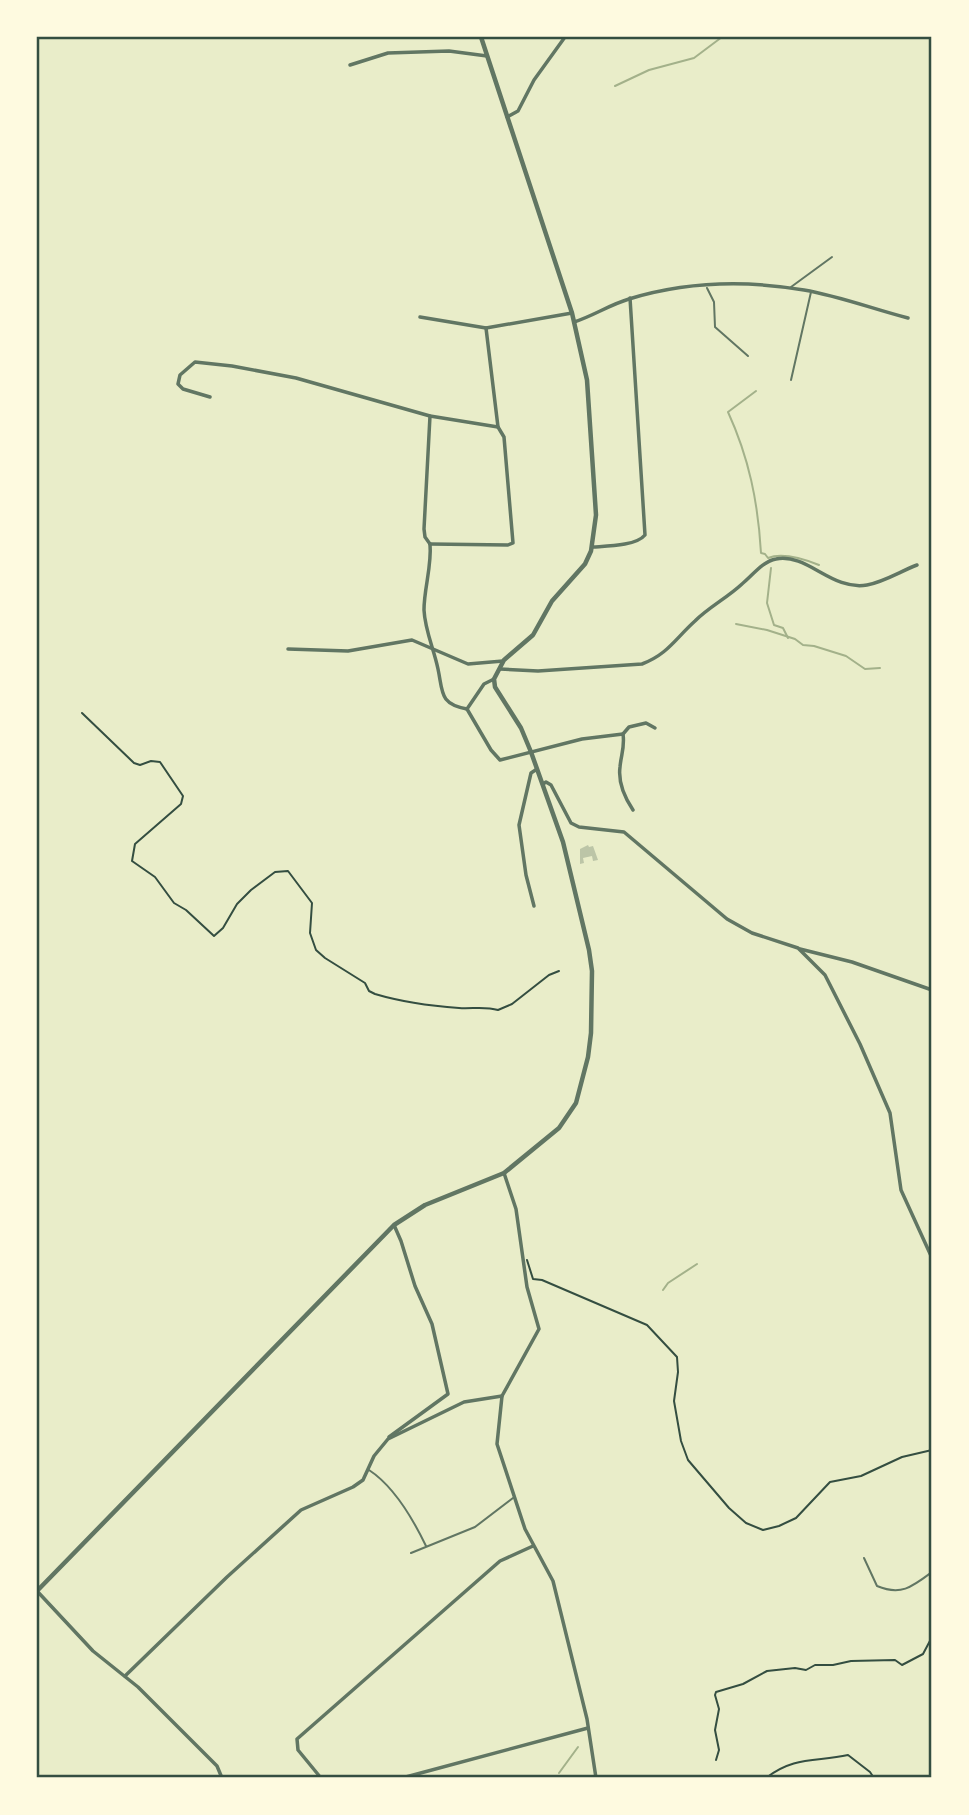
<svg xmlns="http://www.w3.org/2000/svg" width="969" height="1815" font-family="Jost,sans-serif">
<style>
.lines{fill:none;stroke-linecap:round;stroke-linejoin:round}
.stream{stroke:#a3b18a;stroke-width:2}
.building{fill:#bcc5a7}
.path{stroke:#344e41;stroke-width:2}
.service{stroke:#617663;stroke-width:2}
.minor{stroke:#617663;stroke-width:3.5}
.tertiary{stroke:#617663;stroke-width:4.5}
.neatline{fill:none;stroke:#344e41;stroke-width:2.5}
</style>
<rect width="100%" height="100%" fill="#e9edc9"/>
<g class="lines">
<g class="stream">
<path d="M 615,86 L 649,70 L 694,58 L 722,37"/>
<path d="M 756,391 L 728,412 C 749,458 758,502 761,553 L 765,554 L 768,558 C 783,552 804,559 819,565"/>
<path d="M 771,568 L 767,603 L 774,625 L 783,628 L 788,638"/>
<path d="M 736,624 L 767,630 L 795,639 L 803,645 L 814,646 L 846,656 L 865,669 L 880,668"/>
<path d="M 663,1290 L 668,1283 L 697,1264"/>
<path d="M 559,1773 L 578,1747"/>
</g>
</g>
<path class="building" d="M 588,845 L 589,847 L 593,846 L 598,860 L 593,861 L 592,856 L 583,858 L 584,863 L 580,864 L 580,849 Z"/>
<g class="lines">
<g class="path">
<path d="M 82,713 L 134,763 L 140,765 L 151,761 L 160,762 L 183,796 L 181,804 L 135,844 L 132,861 L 155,877 L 174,903 L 186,910 L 214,936 L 223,928 L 237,904 L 251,890 L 275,872 L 288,871 L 312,903 L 310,933 L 316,950 L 325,958 L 365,983 L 369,991 L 375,994 C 402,1002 431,1006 459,1008 C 472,1009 485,1006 498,1010 L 512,1004 L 549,975 L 559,971"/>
<path d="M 527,1260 L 533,1279 L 542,1280 L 647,1325 L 677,1357 L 678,1372 L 674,1401 L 681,1441 L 688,1460 L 729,1508 L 746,1523 L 763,1530 L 779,1526 L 796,1518 L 830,1482 L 861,1476 L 902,1457 L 932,1450"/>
<path d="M 716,1760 L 719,1750 L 715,1730 L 719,1709 L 715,1695 L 716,1692 L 743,1684 L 767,1671 L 795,1668 L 806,1670 L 815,1665 L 833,1665 L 851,1661 L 895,1660 L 902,1665 L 923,1654 L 932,1637"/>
<path d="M 766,1778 C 794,1756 816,1762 848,1755 L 870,1772 L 874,1778"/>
</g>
<g class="service">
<path d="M 791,287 L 832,257"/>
<path d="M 707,288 L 714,302 L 715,327 L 748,356"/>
<path d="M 791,380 L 811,292"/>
<path d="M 369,1470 C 395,1487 413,1519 426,1546"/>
<path d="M 411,1553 L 475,1527 L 513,1498"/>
<path d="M 864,1558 L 877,1586 C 901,1596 912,1587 932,1572"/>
</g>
<g class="minor">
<path d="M 350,65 L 388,53 L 449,51 L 487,56"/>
<path d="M 507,117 L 518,111 L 534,80 L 565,37"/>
<path d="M 420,317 L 486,328 L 572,313"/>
<path d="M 574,322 C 593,316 609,305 629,299 C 685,282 745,280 804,290 C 839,296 873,309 908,318"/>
<path d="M 210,397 L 183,389 L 178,384 L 180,375 L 195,362 L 232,366 L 296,378 L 430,416 L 498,427 L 486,328"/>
<path d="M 430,544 L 508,545 L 513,543 L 504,437 L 498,427"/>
<path d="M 430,544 C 432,566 424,588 424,610 C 425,631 434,649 438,669 C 443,692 439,704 467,709"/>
<path d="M 430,544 L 425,537 L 424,529 L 430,416"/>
<path d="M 593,547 C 607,546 636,546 645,535 L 630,298"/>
<path d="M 288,649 L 348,651 L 412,640 L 468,664 L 503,661"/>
<path d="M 500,669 L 538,671 L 642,664 C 668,654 675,639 695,621 C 709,607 727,598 742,584 C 752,576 763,561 776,559 C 808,553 831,591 867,585 C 884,582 901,571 917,565"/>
<path d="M 467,709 L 491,750 L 500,760 L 582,739 L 623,734 C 625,747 621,755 620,767 C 618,782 625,798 633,810"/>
<path d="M 467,709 L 484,684 L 494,679"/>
<path d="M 623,734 L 629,727 L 646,723 L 655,728"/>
<path d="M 543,784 L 546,782 L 551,785 L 571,823 L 579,827 L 624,832 L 727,919 L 752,933 L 798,948 L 825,975 L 860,1044 L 890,1113 L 901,1190 L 932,1258"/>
<path d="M 534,906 L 526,875 L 519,825 L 531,773 L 537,769"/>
<path d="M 800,949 L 852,962 L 932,990"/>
<path d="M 504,1173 L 516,1209 L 527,1287 L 539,1329 L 502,1396 L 497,1444 L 525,1529 L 553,1581 L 587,1719 L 596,1778"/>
<path d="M 389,1437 L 448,1394 L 432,1324 L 415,1286 L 401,1241 L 394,1225"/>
<path d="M 37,1591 L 93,1651 L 138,1687 L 217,1766 L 222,1778"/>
<path d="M 125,1676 L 227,1577 L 301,1510 L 353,1487 L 363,1480 L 374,1456 L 388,1439 L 464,1402 L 502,1396"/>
<path d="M 321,1778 L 298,1750 L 297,1739 L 500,1561 L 533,1546"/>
<path d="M 402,1778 L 588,1728"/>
</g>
<path class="tertiary" d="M 37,1591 L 394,1225 L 425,1205 L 504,1173 L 559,1128 L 576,1103 L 588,1057 L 591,1033 L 592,971 L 589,950 L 563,842 L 531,752 L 521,728 L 495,687 L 494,679 L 504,660 L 533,635 L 552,601 L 585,564 L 591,551 L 596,515 L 587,380 L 572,313 L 481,37"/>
</g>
<rect width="969" height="1815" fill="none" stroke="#fefae0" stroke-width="77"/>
<rect x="38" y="38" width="892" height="1738" class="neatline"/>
</svg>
